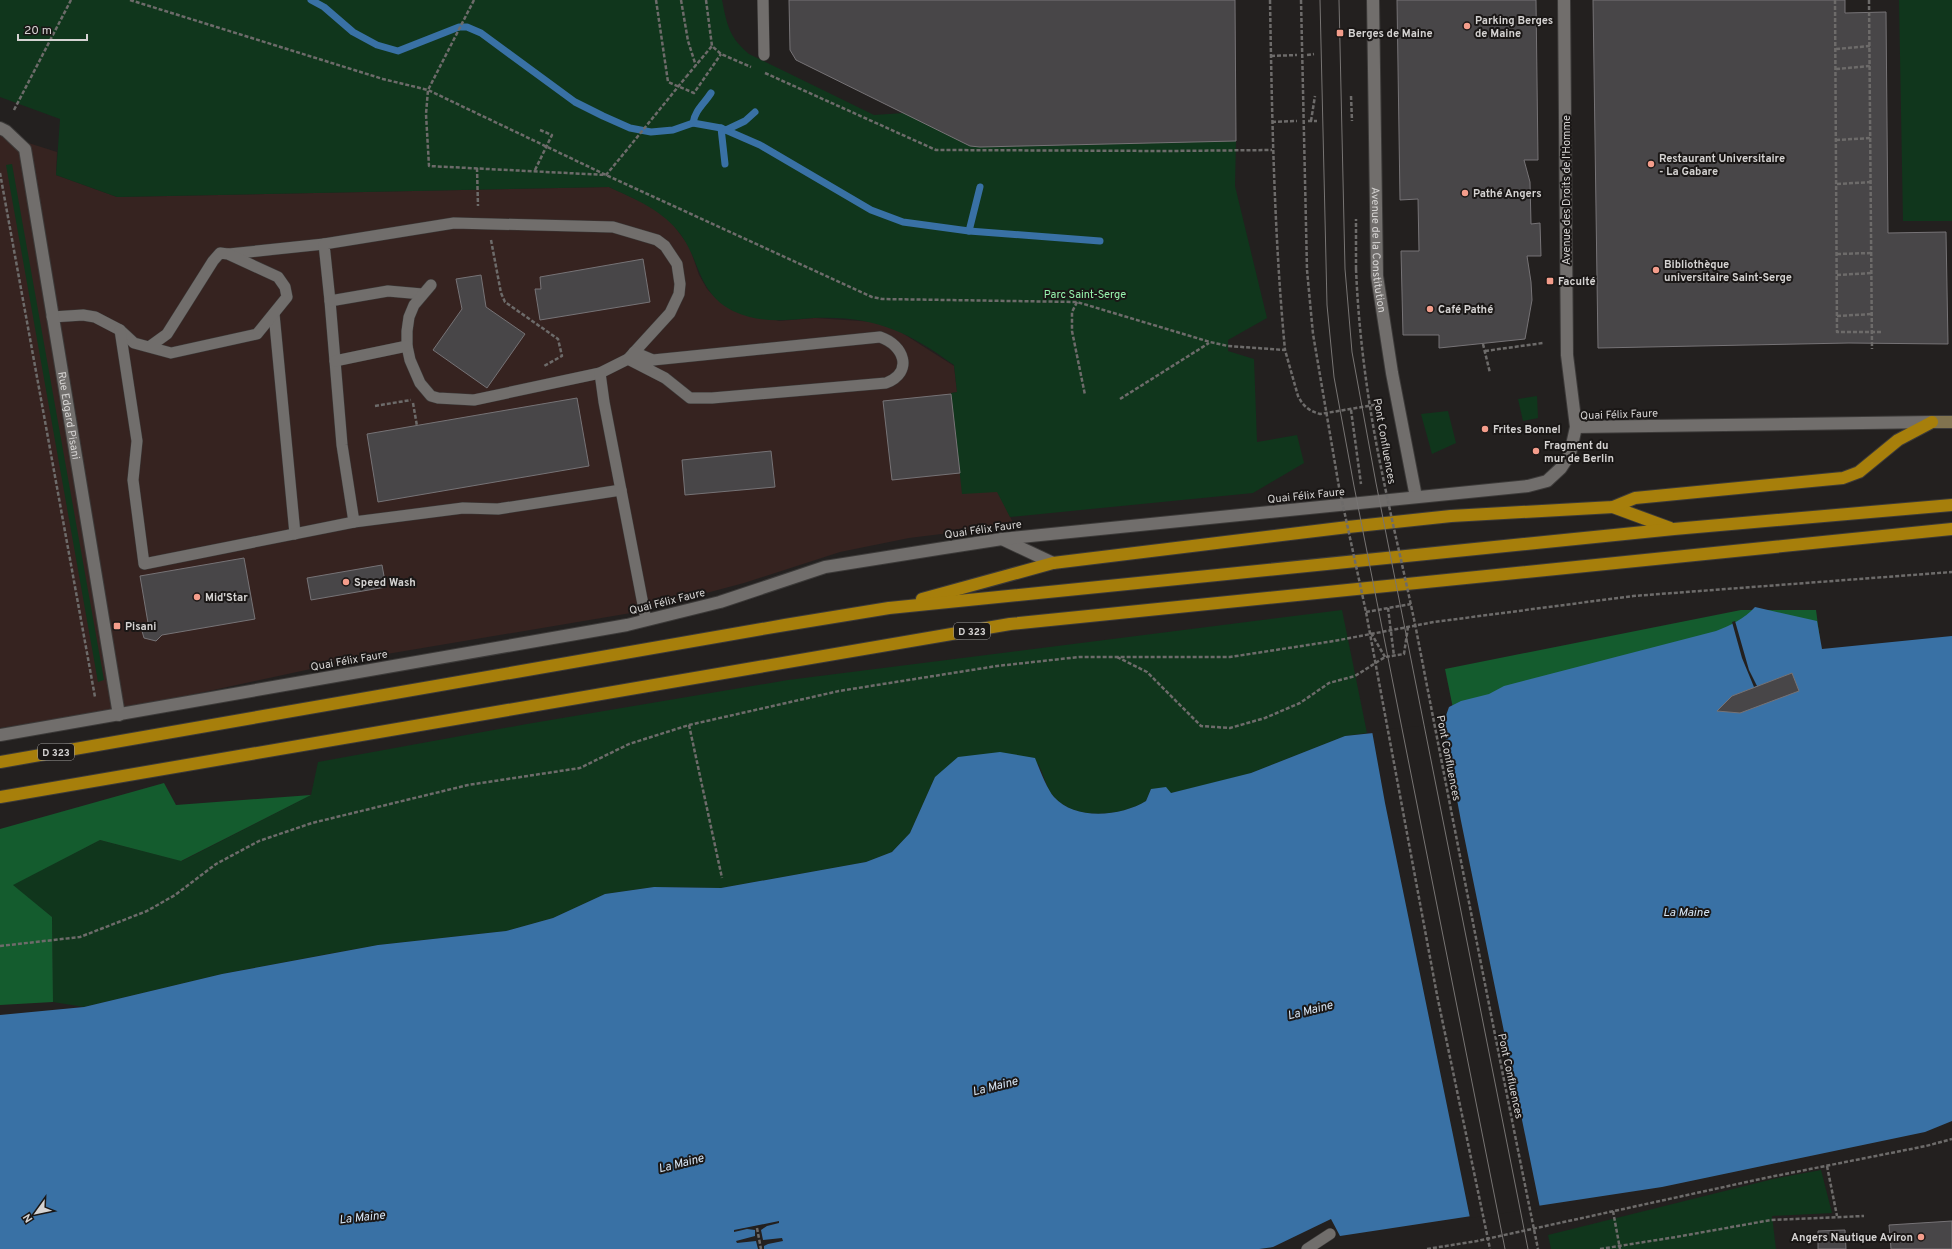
<svg xmlns="http://www.w3.org/2000/svg" width="1952" height="1249" font-family="Overpass,sans-serif">
<style>
.industrial{fill:#362320}
.green{fill:#10361c}
.forest{fill:#145c2e}
.water{fill:#3971a5}
.pier{fill:#23201f}
.lines{fill:none;stroke-linecap:round;stroke-linejoin:round}
.stream{stroke:#3971a5;stroke-width:7}
.building{fill:#484648;stroke:#767376}
.lane-casing{stroke:#3c3a39;stroke-width:12}
.street-casing{stroke:#3c3a39;stroke-width:14}
.secondary-casing{stroke:#3c3a39;stroke-width:14}
.highway-casing{stroke:#3c3a39;stroke-width:14}
.path{stroke:#6d6b6a;stroke-width:2.5;stroke-dasharray:4 2;stroke-linecap:butt}
.lane{stroke:#716e6c;stroke-width:11}
.street{stroke:#716e6c;stroke-width:12}
.secondary{stroke:#81734f;stroke-width:12}
.highway{stroke:#a77f0b;stroke-width:12}
.tram{stroke:#777473;stroke-width:1}
.path-bridge{stroke:#6d6b6a;stroke-width:2.5;stroke-dasharray:4 2;stroke-linecap:butt}
.poi-dot{fill:#f49d8b;stroke:#1a1716;stroke-width:1.5}
.labels{text-anchor:middle;stroke-width:4;stroke-linejoin:round;paint-order:stroke}
.shield{fill:#1a1716;stroke:#9d9b9a;stroke-width:1}
.shield-label{font-size:10px;font-weight:bold;fill:#d5d3d2}
.poi-label{font-size:11px;font-weight:bold;fill:#d5d3d2;stroke:#1a1716;text-anchor:start}
.street-label{font-size:11px;fill:#d5d3d2;stroke:#1a1716}
.park-label{font-size:11px;fill:#97f4ae;stroke:#1a1716}
.water-label{font-size:12px;font-style:italic;fill:#d6e5f5;stroke:#1a1716}
</style>
<rect width="100%" height="100%" fill="#23201f"/>
<path class="industrial" d="M 0,134 L 57,152 L 56,175 L 117,197 L 609,187 L 651,206 L 672,223 L 689,246 L 699,275 L 707,289 L 719,301 L 779,321 L 815,318 L 875,322 L 899,331 L 954,366 L 957,392 L 952,393 L 1014,525 L 909,538 L 840,552 L 744,583 L 631,613 L 357,659 L 126,709 L 0,728 Z"/>
<g class="green">
<path d="M 0,0 L 722,0 C 727,25 729,37 749,54 L 874,115 L 904,113 L 970,146 L 980,147 L 1236,141 L 1235,186 L 1267,318 L 1228,340 L 1228,351 L 1254,359 L 1257,442 L 1297,435 L 1304,463 L 1253,493 L 1010,517 L 997,492 L 962,494 L 951,393 L 957,392 L 954,365 C 907,331 873,315 813,318 C 785,320 760,324 733,311 C 698,293 701,263 681,235 C 663,210 636,200 609,187 L 117,197 L 56,175 L 60,119 L 0,97 Z"/>
<path d="M 1899,0 L 1952,0 L 1952,221 L 1903,221 Z"/>
<path d="M 12,164 L 104,680 L 98,682 L 6,165 Z"/>
<path d="M 1537,396 L 1538,418 L 1523,421 L 1518,399 Z"/>
<path d="M 1448,411 L 1456,443 L 1432,454 L 1421,414 Z"/>
<path d="M 1342,610 L 1367,733 L 1345,736 L 1251,773 L 1215,783 L 1171,793 L 1151,789 L 1146,801 C 1122,816 1075,821 1054,797 C 1046,788 1044,774 1038,764 L 935,777 L 910,833 L 892,852 L 866,862 L 721,888 L 654,887 L 605,894 L 553,918 L 506,931 L 378,945 L 328,954 L 222,974 L 84,1007 L 53,1002 L 52,917 L 12,885 L 100,840 L 182,861 L 311,795 L 318,762 L 527,724 L 788,680 Z"/>
<path d="M 1821,1170 L 1832,1213 L 1772,1216 L 1776,1249 L 1551,1249 L 1548,1235 L 1773,1179 Z"/>
</g>
<g class="forest">
<path d="M 1741,610 L 1816,610 L 1820,640 L 1464,762 L 1445,669 Z"/>
<path d="M 164,783 L 176,805 L 311,795 L 181,861 L 100,840 L 13,885 L 52,917 L 53,1002 L 0,1005 L 0,829 Z"/>
</g>
<path class="water" d="M 1755,607 L 1817,621 L 1822,649 L 1952,636 L 1952,1121 L 1925,1132 L 1662,1187 L 1340,1236 L 1331,1219 L 1273,1247 L 1259,1249 L 0,1249 L 0,1015 L 84,1007 L 222,974 L 378,945 L 506,931 L 553,918 L 605,894 L 654,887 L 721,888 L 866,862 L 892,852 L 910,833 L 935,777 L 958,757 L 1000,752 L 1035,758 C 1039,768 1047,789 1054,797 C 1075,821 1122,816 1146,801 L 1151,789 L 1166,787 L 1171,793 L 1251,773 L 1345,736 L 1439,726 L 1443,724 L 1449,707 L 1461,701 L 1489,694 L 1504,686 L 1716,631 C 1731,625 1744,619 1755,607 Z"/>
<g class="pier">
<path d="M 1735,621 L 1749,670 L 1757,686 L 1754,687 L 1742,658 L 1732,622 Z"/>
<path d="M 1442,720 L 1461,821 L 1540,1208 L 1470,1218 L 1385,803 L 1372,731 L 1438,724 Z"/>
<path d="M 779,1221 L 779,1223 L 767,1226 L 761,1230 L 763,1240 L 782,1238 L 783,1241 L 768,1244 L 764,1246 L 764,1249 L 758,1249 L 756,1241 L 737,1243 L 736,1241 L 755,1236 L 755,1230 L 747,1229 L 734,1232 L 734,1230 Z"/>
</g>
<g class="lines">
<g class="stream">
<path d="M 311,0 L 324,7 L 353,32 L 377,45 L 398,51 L 459,27 L 467,27 L 481,33 L 575,102 L 603,116 L 630,128 L 651,132 L 673,130 L 693,123 L 721,128 L 760,145 L 871,210 L 903,222 L 969,231 L 1100,241"/>
<path d="M 693,123 C 695,110 704,104 711,93"/>
<path d="M 721,128 L 725,164"/>
<path d="M 726,130 L 745,121 L 755,112"/>
<path d="M 969,231 L 980,187"/>
</g>
</g>
<g class="building">
<path d="M 789,0 L 1235,0 L 1236,141 L 980,147 L 970,146 L 796,60 L 790,50 Z"/>
<path d="M 1397,0 L 1536,0 L 1538,160 L 1524,160 L 1530,182 L 1531,224 L 1540,223 L 1541,256 L 1527,256 L 1531,282 L 1532,300 L 1525,339 L 1439,348 L 1439,335 L 1403,335 L 1401,251 L 1419,251 L 1418,199 L 1400,200 Z"/>
<path d="M 1593,0 L 1845,0 L 1845,13 L 1886,12 L 1888,233 L 1946,232 L 1948,344 L 1849,343 L 1598,348 Z"/>
<path d="M 643,259 L 650,302 L 540,320 L 535,289 L 541,289 L 540,277 Z"/>
<path d="M 481,275 L 486,307 L 525,334 L 487,388 L 433,350 L 462,309 L 456,279 Z"/>
<path d="M 951,394 L 960,473 L 892,480 L 883,401 Z"/>
<path d="M 577,398 L 589,466 L 378,502 L 367,434 Z"/>
<path d="M 771,451 L 775,487 L 685,495 L 682,460 Z"/>
<path d="M 244,558 L 255,619 L 162,635 L 156,641 L 144,638 L 142,631 L 148,623 L 140,576 Z"/>
<path d="M 382,565 L 386,587 L 311,600 L 307,578 Z"/>
<path d="M 1792,673 L 1799,691 L 1740,713 L 1717,711 L 1732,696 Z"/>
<path d="M 1952,1221 L 1952,1249 L 1891,1249 L 1889,1225 Z"/>
<path d="M 1845,1230 L 1846,1249 L 1818,1249 L 1818,1231 Z"/>
</g>
<g class="lines">
<g class="lane-casing">
<g id="lane">
<path d="M 763,0 L 764,55"/>
<path d="M 229,254 L 324,244"/>
<path d="M 422,294 L 388,291 L 330,301 L 342,445 L 354,522 L 463,508 L 498,509 L 621,490"/>
<path d="M 330,301 L 324,244 L 454,223 L 613,227 L 657,240 L 665,246 L 677,264 L 680,284 L 679,294 L 670,313 L 628,359 L 600,373 L 474,400 L 438,398 L 431,396 L 420,383 L 410,360 L 407,346 L 407,331 L 409,317 L 414,305 L 431,285"/>
<path d="M 274,314 L 295,534"/>
<path d="M 52,317 L 83,315 L 95,317 L 120,330 L 134,343 L 171,353 L 257,334 L 287,297 L 285,287 L 278,277 L 228,254 L 220,253 L 213,261 L 167,334 L 149,347"/>
<path d="M 120,330 L 137,441 L 133,480 L 144,564 L 354,522"/>
<path d="M 628,359 L 665,378 L 690,398 L 712,398 L 886,383 C 914,372 904,345 880,337 L 653,360 L 634,352"/>
<path d="M 335,361 L 407,346"/>
<path d="M 600,373 L 604,402 L 646,620"/>
<path d="M 1307,1249 L 1330,1234"/>
</g>
</g>
<g class="street-casing">
<g id="street">
<path id="s1" d="M 1373,0 L 1377,276 L 1392,373 L 1416,497"/>
<path id="s2" d="M 0,128 L 6,131 L 25,149 L 119,715"/>
<path d="M 1576,427 L 1932,422"/>
<path d="M 1002,539 L 1053,563"/>
<path d="M 0,735 L 627,625 L 720,602 L 825,567 L 944,548 L 1002,539 L 1528,486 L 1547,481 L 1561,468 L 1570,454 L 1576,427 L 1567,355 L 1564,0"/>
</g>
</g>
<g class="secondary-casing">
<path id="secondary" d="M 1932,422 L 1952,422"/>
</g>
<g class="highway-casing">
<g id="highway">
<path d="M 1613,507 L 1670,528"/>
<path d="M 922,599 L 1053,563 L 1348,527 L 1451,516 L 1613,507 L 1635,498 L 1843,478 L 1859,472 L 1898,440 L 1932,422"/>
<path d="M 0,762 L 785,625 L 889,608 L 1674,529 L 1952,505"/>
<path d="M 0,797 L 1010,624 L 1952,529"/>
</g>
</g>
<g class="path">
<path d="M 130,0 L 383,79 L 428,90 L 606,175 L 872,297 L 882,299 L 1077,302 L 1210,342 L 1228,346 L 1285,350 L 1298,396 C 1303,406 1309,411 1320,414 L 1380,404"/>
<path d="M 474,0 L 428,90 L 426,114 L 429,166 L 606,175 L 621,157"/>
<path d="M 656,0 L 668,82 L 694,93 L 721,54"/>
<path d="M 681,0 L 688,41 L 696,66"/>
<path d="M 706,0 L 712,46 L 721,54 L 751,67"/>
<path d="M 1270,0 C 1272,117 1274,234 1285,350"/>
<path d="M 1301,0 L 1307,270"/>
<path d="M 1835,0 L 1837,332 L 1881,332"/>
<path d="M 1869,0 L 1872,349"/>
<path d="M 1836,49 L 1870,46"/>
<path d="M 1307,55 L 1314,54"/>
<path d="M 1271,56 L 1297,55"/>
<path d="M 1836,69 L 1870,66"/>
<path d="M 765,73 L 936,150 L 1167,151 L 1272,150"/>
<path d="M 686,77 L 712,46"/>
<path d="M 1351,96 L 1352,121"/>
<path d="M 14,110 L 71,0"/>
<path d="M 1308,121 L 1317,121"/>
<path d="M 1311,121 L 1315,96"/>
<path d="M 1272,122 L 1297,121"/>
<path d="M 1836,140 L 1872,138"/>
<path d="M 477,168 L 478,206"/>
<path d="M 535,170 L 552,135 L 540,130"/>
<path d="M 0,173 L 95,697"/>
<path d="M 1837,184 L 1872,182"/>
<path d="M 491,240 L 501,293 L 505,302 L 558,339 L 562,356 L 544,366"/>
<path d="M 1837,254 L 1872,253"/>
<path d="M 1356,269 L 1356,219"/>
<path d="M 1837,275 L 1873,273"/>
<path d="M 1077,302 L 1072,312 L 1072,331 L 1085,395"/>
<path d="M 1837,316 L 1873,314"/>
<path d="M 1483,344 L 1490,373"/>
<path d="M 1485,351 L 1543,343"/>
<path d="M 1120,399 L 1209,343"/>
<path d="M 413,403 L 417,426"/>
<path d="M 375,406 L 411,400"/>
<path d="M 1351,410 L 1361,484"/>
<path d="M 1366,612 L 1411,604"/>
<path d="M 1371,633 L 1385,657"/>
<path d="M 1117,657 L 1147,672 L 1201,726 L 1230,728 L 1265,718 L 1300,703 L 1329,683 L 1355,676 L 1385,657 L 1404,654 L 1408,627"/>
<path d="M 689,725 L 722,878"/>
<path d="M 0,946 L 80,937 L 147,911 L 175,895 L 216,864 L 259,841 L 312,823 L 468,785 L 580,768 L 629,744 L 689,725 L 839,691 L 997,666 L 1079,657 L 1230,657 L 1334,641 L 1434,622 L 1633,596 L 1952,572"/>
<path d="M 1827,1166 L 1837,1216"/>
<path d="M 1613,1211 L 1620,1249"/>
<path d="M 757,1228 L 761,1249"/>
<path d="M 1427,1249 L 1477,1241 L 1765,1178 L 1926,1146 L 1952,1139"/>
<path d="M 1600,1249 L 1676,1237 L 1771,1220 L 1864,1216"/>
</g>
<use href="#lane" class="lane"/>
<use href="#street" class="street"/>
<use href="#secondary" class="secondary"/>
<use href="#highway" class="highway"/>
<g class="tram">
<path d="M 1320,0 L 1327,305 L 1334,377 L 1354,486 L 1505,1249"/>
<path d="M 1339,0 L 1345,269 L 1352,352 L 1376,483 L 1528,1249"/>
</g>
<g class="path-bridge">
<path d="M 621,157 L 686,77"/>
<path d="M 1356,269 C 1359,340 1369,412 1384,482 C 1394,531 1406,580 1416,629 C 1456,836 1496,1043 1538,1249"/>
<path d="M 1307,270 L 1313,334 L 1339,487 L 1366,612 L 1437,995 L 1490,1249"/>
<path d="M 1388,608 L 1394,656"/>
</g>
</g>
<g class="poi-dot">
<circle cx="1467" cy="26" r="4"/>
<rect x="1336" y="29" width="8" height="8" rx="2"/>
<circle cx="1651" cy="164" r="4"/>
<circle cx="1465" cy="193" r="4"/>
<circle cx="1656" cy="270" r="4"/>
<rect x="1546" y="277" width="8" height="8" rx="2"/>
<circle cx="1430" cy="309" r="4"/>
<circle cx="1485" cy="429" r="4"/>
<circle cx="1536" cy="451" r="4"/>
<circle cx="346" cy="582" r="4"/>
<circle cx="197" cy="597" r="4"/>
<rect x="113" y="622" width="8" height="8" rx="2"/>
<circle cx="1921" cy="1237" r="4"/>
</g>
<g class="labels">
<g class="shield">
<rect x="954" y="623" width="36" height="16" rx="3"/>
<rect x="38" y="744" width="36" height="16" rx="3"/>
</g>
<g class="shield-label">
<text x="972" y="635">D 323</text>
<text x="56" y="756">D 323</text>
</g>
<g class="poi-label">
<text x="1475" y="24">Parking Berges<tspan x="1475" dy="13">de Maine</tspan></text>
<text x="1348" y="37">Berges de Maine</text>
<text x="1659" y="162">Restaurant Universitaire<tspan x="1659" dy="13">- La Gabare</tspan></text>
<text x="1473" y="197">Pathé Angers</text>
<text x="1664" y="268">Bibliothèque<tspan x="1664" dy="13">universitaire Saint-Serge</tspan></text>
<text x="1558" y="285">Faculté</text>
<text x="1438" y="313">Café Pathé</text>
<text x="1493" y="433">Frites Bonnel</text>
<text x="1544" y="449">Fragment du<tspan x="1544" dy="13">mur de Berlin</tspan></text>
<text x="354" y="586">Speed Wash</text>
<text x="205" y="601">Mid'Star</text>
<text x="125" y="630">Pisani</text>
<text x="1913" y="1241" text-anchor="end">Angers Nautique Aviron</text>
</g>
<g class="street-label">
<text transform="translate(1566 190) rotate(-90)" y="4">Avenue des Droits de l'Homme</text>
<text dy="4" stroke="none"><textPath href="#s1" startOffset="250">Avenue de la Constitution</textPath></text>
<text transform="translate(1619 414) rotate(-2)" y="4">Quai Félix Faure</text>
<text dy="4" stroke="none"><textPath href="#s2" startOffset="303">Rue Edgard Pisani</textPath></text>
<text transform="translate(1385 441) rotate(80)" y="4">Pont Confluences</text>
<text transform="translate(1306 495) rotate(-6)" y="4">Quai Félix Faure</text>
<text transform="translate(983 529) rotate(-8)" y="4">Quai Félix Faure</text>
<text transform="translate(667 601) rotate(-14)" y="4">Quai Félix Faure</text>
<text transform="translate(349 660) rotate(-10)" y="4">Quai Félix Faure</text>
<text transform="translate(1449 758) rotate(79)" y="4">Pont Confluences</text>
<text transform="translate(1511 1076) rotate(78)" y="4">Pont Confluences</text>
</g>
<g class="park-label">
<text x="1085" y="298">Parc Saint-Serge</text>
</g>
<g class="water-label">
<text x="1686" y="916">La Maine</text>
<text transform="translate(1310 1010) rotate(-14)" y="4">La Maine</text>
<text transform="translate(995 1086) rotate(-14)" y="4">La Maine</text>
<text transform="translate(681 1163) rotate(-14)" y="4">La Maine</text>
<text transform="translate(362 1217) rotate(-6)" y="4">La Maine</text>
</g>
</g>
<g transform="translate(36 1213) rotate(237)" stroke="#1a1716" stroke-width="3" paint-order="stroke">
<path d="M0-3L7 15L0 10L-7 15Z" fill="#d5d3d2"/>
<text y="-6" font-size="11" font-weight="bold" text-anchor="middle" fill="#d5d3d2">N</text>
</g>
<path d="M18 34v6h69v-6" fill="none" stroke="#d5d3d2" stroke-width="2"/>
<text x="24" y="34" font-size="12" fill="#d5d3d2" stroke="#1a1716" stroke-width="3" paint-order="stroke">20 m</text>
</svg>
